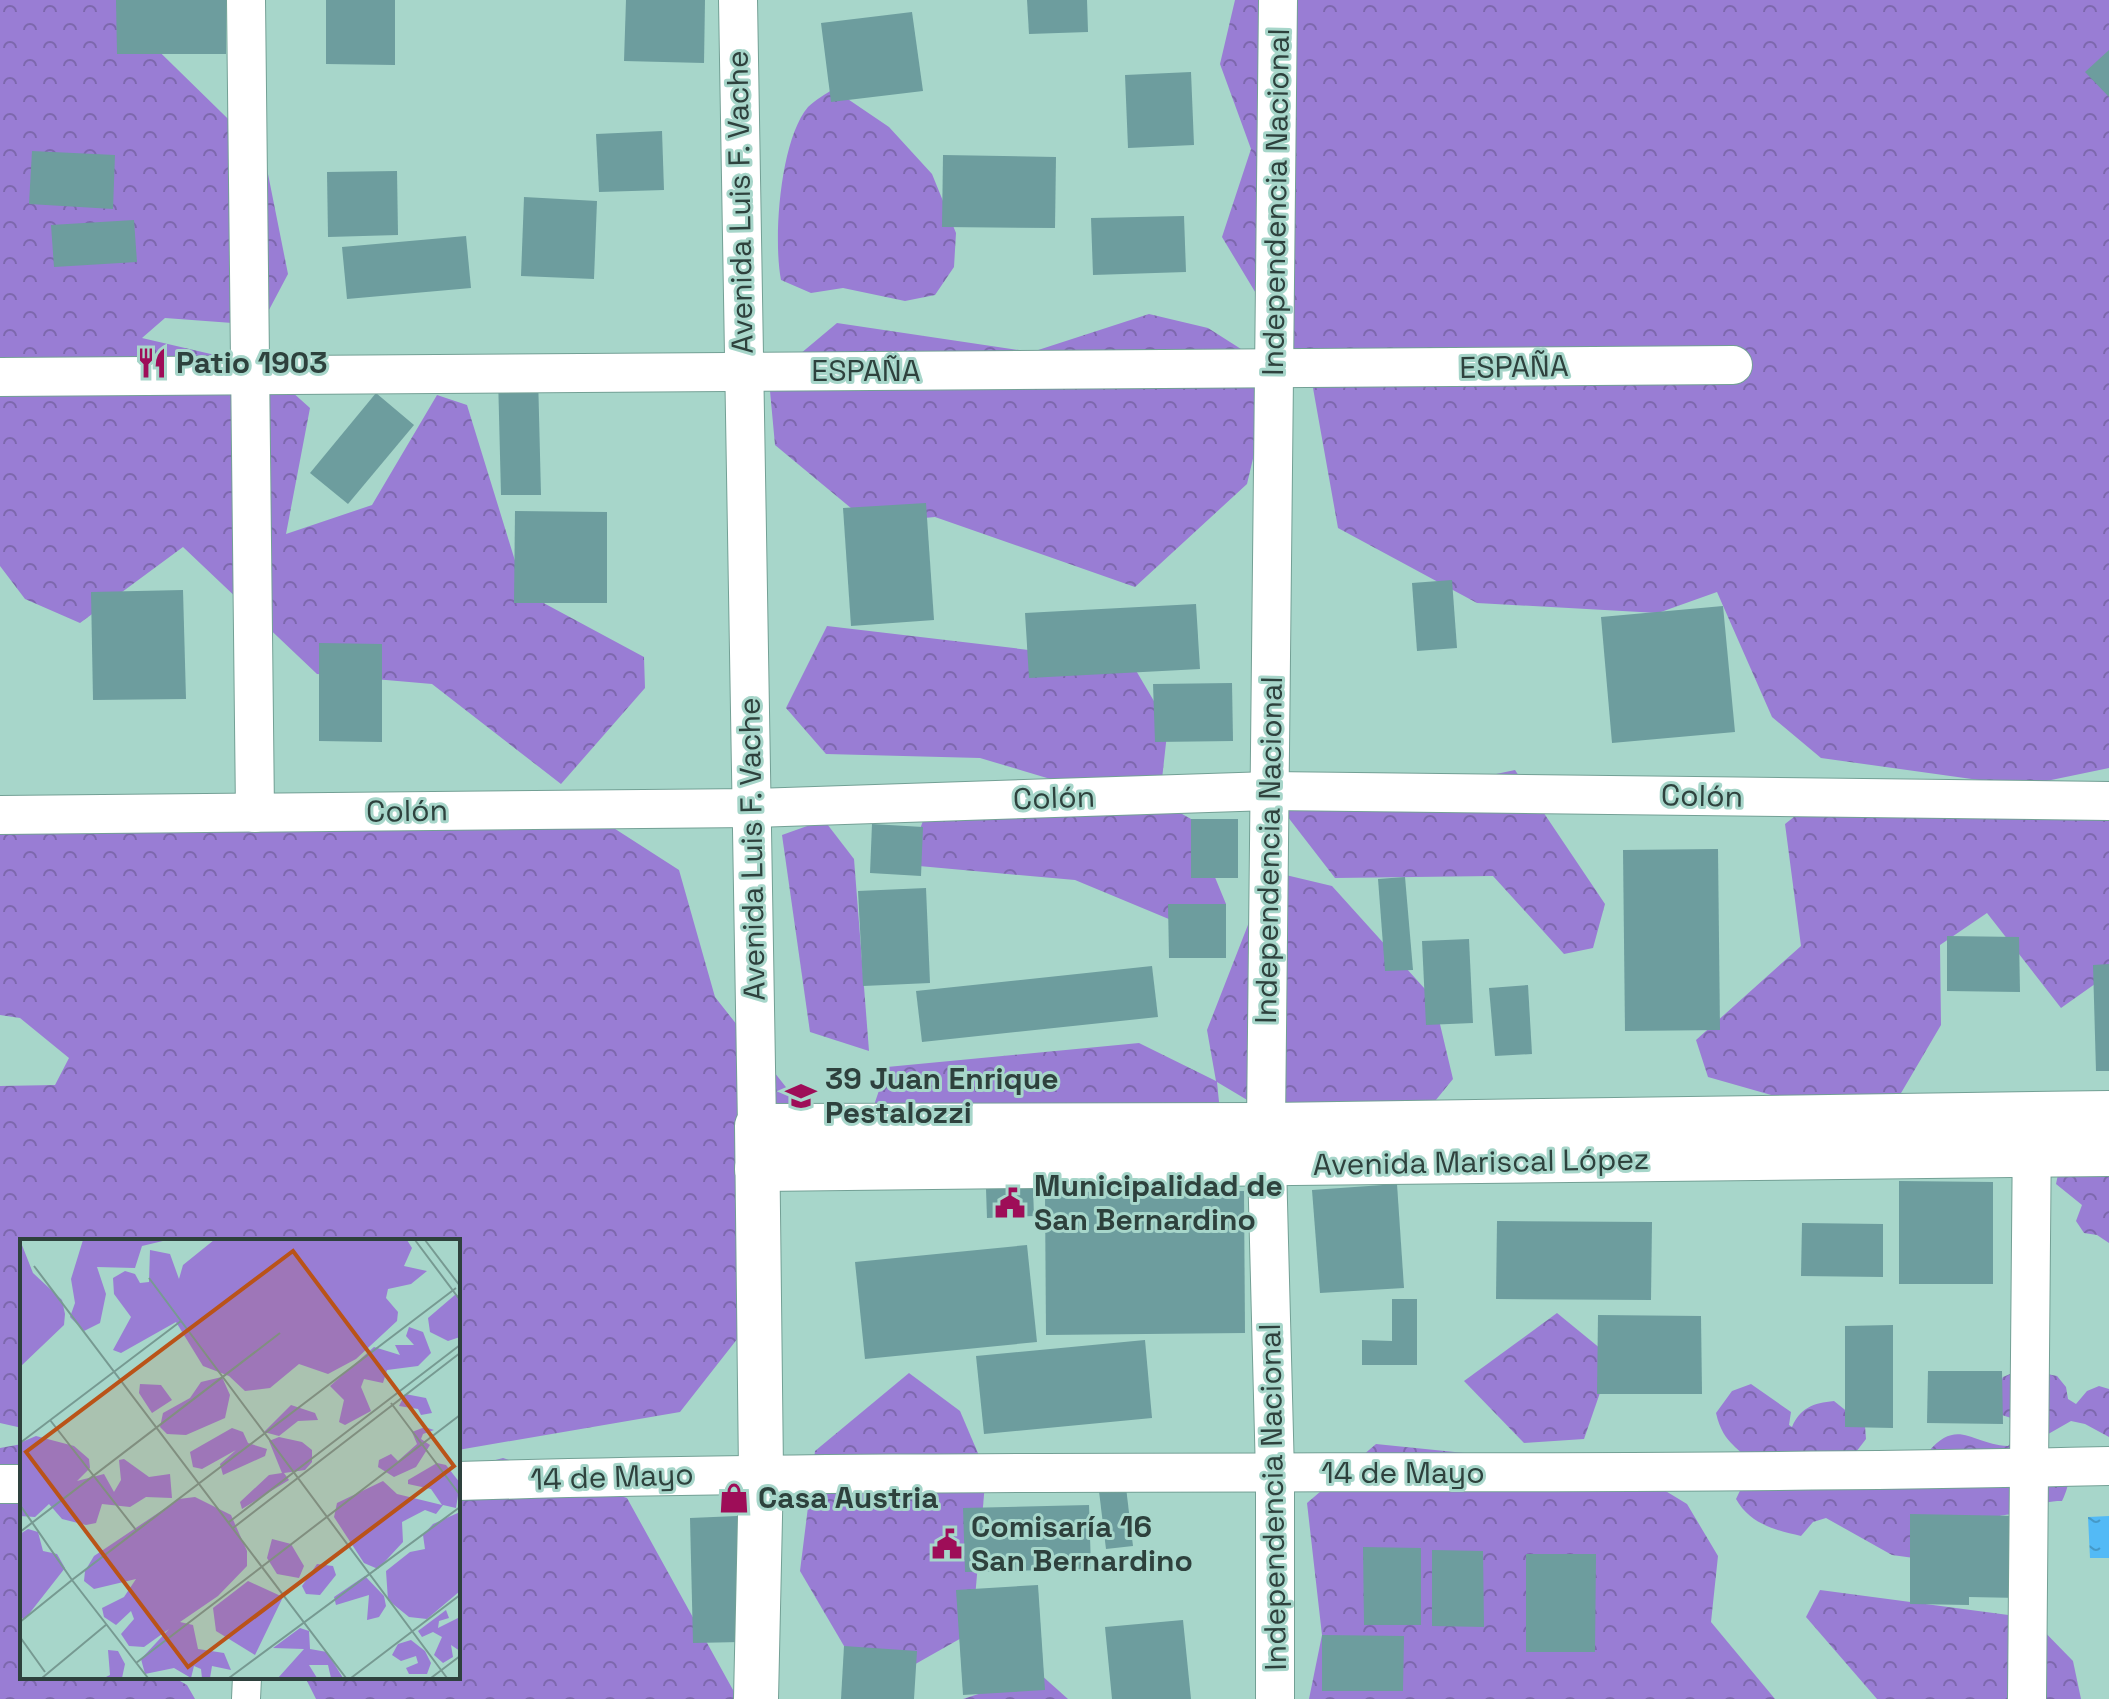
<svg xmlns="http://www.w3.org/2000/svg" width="2109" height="1699" font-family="'Space Grotesk',sans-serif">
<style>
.forest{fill:url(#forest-crowns)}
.water{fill:url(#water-ripples)}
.building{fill:#6d9d9e}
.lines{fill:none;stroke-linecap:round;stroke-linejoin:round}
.pedestrian-casing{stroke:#73a095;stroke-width:30}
.minor-casing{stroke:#73a095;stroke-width:40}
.tertiary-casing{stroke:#73a095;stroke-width:46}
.pedestrian{stroke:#fff;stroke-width:28}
.minor{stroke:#fff;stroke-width:38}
.tertiary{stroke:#fff;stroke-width:44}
.labels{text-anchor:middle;stroke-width:6;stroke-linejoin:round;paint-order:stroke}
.street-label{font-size:30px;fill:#2e413d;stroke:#a7d6ca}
.poi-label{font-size:30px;font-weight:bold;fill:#2e413d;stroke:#a7d6ca;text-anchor:start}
.inset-road{fill:none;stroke:#779a92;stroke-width:2}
.view{fill:#ba5318;fill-opacity:0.15;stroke:#ba5318;stroke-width:4}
.inset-edge{fill:none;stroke:#2e413d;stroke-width:4}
</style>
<defs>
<pattern id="forest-crowns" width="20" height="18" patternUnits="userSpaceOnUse" patternTransform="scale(2)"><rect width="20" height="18" fill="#997dd4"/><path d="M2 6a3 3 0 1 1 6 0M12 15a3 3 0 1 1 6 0" fill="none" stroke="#7d68ad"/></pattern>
<pattern id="water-ripples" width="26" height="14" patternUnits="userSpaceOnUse" patternTransform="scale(2)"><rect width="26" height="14" fill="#53baf6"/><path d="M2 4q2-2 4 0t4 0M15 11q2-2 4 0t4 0" fill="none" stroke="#4599c8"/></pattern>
</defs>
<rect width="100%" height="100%" fill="#a7d6ca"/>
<g class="forest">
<path d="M 0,0 L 122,0 L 128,21 L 264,154 L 288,274 L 261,325 L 165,318 L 142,338 L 263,366 L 310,408 L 286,534 L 372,505 L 437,395 L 467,405 L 525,593 L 644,657 L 645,688 L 561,784 L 432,684 L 317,674 L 183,547 L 80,623 L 25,599 L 0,566 Z"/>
<path d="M 1235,0 L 2109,0 L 2109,768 L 2022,786 L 1821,758 L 1772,717 L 1717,592 L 1658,613 L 1477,603 L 1338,528 L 1313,388 L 1222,237 L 1251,149 L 1220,64 Z"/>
<path d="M 833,89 L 889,127 L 932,174 L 956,233 L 954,267 L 935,295 L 905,301 L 843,288 L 811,293 L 781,280 C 773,239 780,140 808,107 C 815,100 826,94 833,89 Z"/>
<path d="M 1149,314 L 1208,328 L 1274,370 L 1247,484 L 1135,587 L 935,517 L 869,523 L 775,445 L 769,380 L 837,323 L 1032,352 Z"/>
<path d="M 827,626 L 1131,662 L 1168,725 L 1161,788 L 1148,795 L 1191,819 L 1226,904 L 1188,927 L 1075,880 L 908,865 L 932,794 L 1084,789 L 980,758 L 826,754 L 786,708 Z"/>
<path d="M 1515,770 L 1605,904 L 1593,948 L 1564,954 L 1493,876 L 1335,878 L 1277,803 L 1406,793 Z"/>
<path d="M 1833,786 L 2018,819 L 2109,803 L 2109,974 L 2061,1008 L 1987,913 L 1940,945 L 1941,1025 L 1894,1105 L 1828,1111 L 1708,1077 L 1696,1040 L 1801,946 L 1785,824 Z"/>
<path d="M 0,795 L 170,822 L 595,816 L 679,870 L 715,997 L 793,1096 L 738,1338 L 680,1412 L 458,1450 L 458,1241 L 22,1241 L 22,1428 L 0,1423 L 0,1086 L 55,1085 L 69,1058 L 20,1018 L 0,1015 Z"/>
<path d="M 824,820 L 854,859 L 869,1051 L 810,1032 L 782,835 Z"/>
<path d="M 1269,871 L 1332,886 L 1434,999 L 1453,1079 L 1404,1139 L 1335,1152 L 1217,1082 L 1223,1142 L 872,1111 L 887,1067 L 1139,1043 L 1216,1081 L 1207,1030 Z"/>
<path d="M 2109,1153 L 2109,1243 L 2097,1235 L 2084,1233 L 2076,1221 L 2082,1205 L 2056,1184 L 2060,1165 Z"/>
<path d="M 1557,1313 L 1612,1358 L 1584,1439 L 1524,1443 L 1464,1381 Z"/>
<path d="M 2022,1369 L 2057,1376 L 2066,1387 L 2068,1399 L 2076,1404 L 2087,1391 L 2099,1386 L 2109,1389 L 2109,1437 L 2085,1424 L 2071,1421 L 2043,1437 L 2017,1420 L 1999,1414 L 1995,1393 L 2003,1377 Z"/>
<path d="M 909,1373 L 960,1411 L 986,1472 L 972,1632 L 896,1675 L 844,1646 L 800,1571 L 815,1451 Z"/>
<path d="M 1751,1384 L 1791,1412 L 1789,1425 L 1792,1427 C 1800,1408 1813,1403 1834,1401 L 1865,1426 L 1866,1439 L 1856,1452 L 1928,1452 C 1958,1417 1971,1444 2008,1446 L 2016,1437 C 2050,1447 2083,1458 2062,1501 C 2045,1501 2038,1505 2023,1511 C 2009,1517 1999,1512 1986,1523 L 1914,1558 L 1892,1555 L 1826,1518 L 1813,1522 L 1801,1536 C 1775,1530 1750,1524 1736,1499 L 1751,1468 C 1742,1445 1724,1448 1716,1413 L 1732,1391 Z"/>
<path d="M 22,1444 L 22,1677 L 173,1677 L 187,1685 L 195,1699 L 0,1699 L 0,1448 Z"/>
<path d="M 1376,1444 L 1631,1470 L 1687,1504 L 1718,1556 L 1711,1622 L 1775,1699 L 1309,1699 L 1322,1635 L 1307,1503 Z"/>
<path d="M 503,1458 L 627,1498 L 738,1699 L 316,1699 L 305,1677 L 458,1677 L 458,1470 Z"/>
<path d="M 1820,1590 L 2031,1618 L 2073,1661 L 2081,1699 L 1877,1699 L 1806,1617 Z"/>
<path d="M 1040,1674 L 1068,1699 L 963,1699 Z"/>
</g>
<path class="water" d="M 2109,1516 L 2109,1558 L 2090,1558 L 2088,1517 Z"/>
<g class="building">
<path d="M 116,0 L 226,0 L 226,54 L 117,54 Z"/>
<path d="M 326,0 L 395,0 L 395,65 L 326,64 Z"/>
<path d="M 626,0 L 705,0 L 704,63 L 624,61 Z"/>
<path d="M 1027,0 L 1087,0 L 1088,32 L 1029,34 Z"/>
<path d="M 912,12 L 923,91 L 831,102 L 821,23 Z"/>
<path d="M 2109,50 L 2109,97 L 2085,72 Z"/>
<path d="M 1191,72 L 1194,145 L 1128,148 L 1125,75 Z"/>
<path d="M 662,131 L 664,190 L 599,192 L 596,134 Z"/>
<path d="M 32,151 L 115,155 L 113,209 L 29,204 Z"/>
<path d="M 943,155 L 1056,157 L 1055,228 L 942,227 Z"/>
<path d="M 397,171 L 398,235 L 328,237 L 327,172 Z"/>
<path d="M 524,197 L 597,201 L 594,279 L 521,276 Z"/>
<path d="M 1184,216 L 1186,272 L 1093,275 L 1091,218 Z"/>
<path d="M 134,220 L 137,262 L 54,267 L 51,225 Z"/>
<path d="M 466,236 L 471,288 L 347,299 L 342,247 Z"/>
<path d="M 538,375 L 541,495 L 501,495 L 498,376 Z"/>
<path d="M 376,393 L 414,425 L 348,504 L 310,473 Z"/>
<path d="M 926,503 L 934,620 L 851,626 L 843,508 Z"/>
<path d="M 515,511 L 607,512 L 607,603 L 514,603 Z"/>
<path d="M 1452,580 L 1457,648 L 1417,651 L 1412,583 Z"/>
<path d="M 183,590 L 186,699 L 93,700 L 91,592 Z"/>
<path d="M 1196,604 L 1200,669 L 1029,678 L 1025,613 Z"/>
<path d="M 1723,606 L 1735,732 L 1612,743 L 1601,617 Z"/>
<path d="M 319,643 L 382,644 L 382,742 L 319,741 Z"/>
<path d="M 1232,683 L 1233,741 L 1155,742 L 1153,684 Z"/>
<rect x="1191" y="819" width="47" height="59"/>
<path d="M 872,824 L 923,827 L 921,876 L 870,873 Z"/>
<path d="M 1718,849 L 1720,1030 L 1625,1031 L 1623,850 Z"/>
<path d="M 1405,877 L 1413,970 L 1385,971 L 1378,879 Z"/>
<path d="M 926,888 L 930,983 L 863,986 L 858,891 Z"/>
<path d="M 1168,904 L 1226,904 L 1226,958 L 1169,958 Z"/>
<path d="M 1947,936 L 2019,937 L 2020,992 L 1947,991 Z"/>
<path d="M 1469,939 L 1473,1023 L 1426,1025 L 1422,941 Z"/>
<path d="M 2109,964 L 2109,1071 L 2096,1071 L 2093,965 Z"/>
<path d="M 1152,966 L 1158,1017 L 922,1042 L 916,991 Z"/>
<path d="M 1528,985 L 1532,1054 L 1495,1056 L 1489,988 Z"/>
<path d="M 1899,1181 L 1993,1182 L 1993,1284 L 1899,1284 Z"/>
<path d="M 1397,1184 L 1404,1288 L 1320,1293 L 1312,1190 Z"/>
<path d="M 1033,1188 L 1034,1216 L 987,1218 L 986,1189 Z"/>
<path d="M 1244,1191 L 1245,1333 L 1046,1335 L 1045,1192 Z"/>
<path d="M 1497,1221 L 1652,1222 L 1651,1300 L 1496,1299 Z"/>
<path d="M 1802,1223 L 1883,1224 L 1883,1277 L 1801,1276 Z"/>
<path d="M 1027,1245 L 1037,1342 L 865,1359 L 855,1262 Z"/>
<path d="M 1392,1299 L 1417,1299 L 1417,1365 L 1362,1365 L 1362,1340 L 1392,1341 Z"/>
<path d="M 1598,1315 L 1701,1316 L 1702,1394 L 1597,1394 Z"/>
<path d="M 1893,1325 L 1893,1428 L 1845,1427 L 1845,1326 Z"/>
<path d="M 1145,1340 L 1152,1418 L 984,1434 L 976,1356 Z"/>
<path d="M 1928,1371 L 2002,1371 L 2003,1424 L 1927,1423 Z"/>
<path d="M 1125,1479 L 1133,1546 L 1106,1549 L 1098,1483 Z"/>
<path d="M 1089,1505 L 1091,1569 L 965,1572 L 963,1508 Z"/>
<path d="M 1910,1514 L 2020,1516 L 2020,1598 L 1969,1597 L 1969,1605 L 1910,1604 Z"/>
<path d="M 737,1516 L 741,1642 L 693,1643 L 690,1518 Z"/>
<path d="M 1363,1547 L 1421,1548 L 1421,1625 L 1364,1625 Z"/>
<path d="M 1432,1550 L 1483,1551 L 1484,1627 L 1432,1626 Z"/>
<path d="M 1526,1554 L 1596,1554 L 1595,1652 L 1526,1652 Z"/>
<path d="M 1038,1585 L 1045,1690 L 963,1695 L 956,1590 Z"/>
<path d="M 1183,1620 L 1191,1699 L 1112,1699 L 1105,1627 Z"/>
<path d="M 1322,1635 L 1404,1636 L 1403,1691 L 1322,1691 Z"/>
<path d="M 844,1646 L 917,1651 L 914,1699 L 841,1699 Z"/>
</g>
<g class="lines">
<g class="pedestrian-casing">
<path id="pedestrian" d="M 246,1699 L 247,1677"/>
</g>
<g class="minor-casing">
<g id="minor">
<path d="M 246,0 L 255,813"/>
<path d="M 738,0 L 757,1126"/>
<path d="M 0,377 L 1733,365"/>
<path d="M 0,815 L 752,808 L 1270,791 L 2109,801"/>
<path d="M 458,1481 C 1008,1465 1559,1479 2109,1466"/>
<path d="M 0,1484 L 22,1484"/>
<path d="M 1275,1699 L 1275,1474 L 1266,1125 L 1278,0"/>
<path d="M 2027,1699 L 2032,1126"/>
</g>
</g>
<g class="tertiary-casing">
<g id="tertiary">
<path d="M 757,1169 L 2109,1154"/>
<path d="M 756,1699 L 761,1472 L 757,1126 L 1266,1125 L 2109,1113"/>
</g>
</g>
<use href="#pedestrian" class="pedestrian"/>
<use href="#minor" class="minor"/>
<use href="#tertiary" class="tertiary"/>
</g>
<defs>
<g id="restaurant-bare" transform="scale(2.4)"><path d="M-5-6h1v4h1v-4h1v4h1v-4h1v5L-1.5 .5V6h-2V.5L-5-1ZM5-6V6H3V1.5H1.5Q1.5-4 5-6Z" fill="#9e0d58" stroke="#a7d6ca" stroke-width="2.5" paint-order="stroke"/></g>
<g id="school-bare" transform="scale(2.4)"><path d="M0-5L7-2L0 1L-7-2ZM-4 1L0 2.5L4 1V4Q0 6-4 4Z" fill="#9e0d58" stroke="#a7d6ca" stroke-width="2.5" paint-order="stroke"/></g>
<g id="civic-bare" transform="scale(2.4)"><path d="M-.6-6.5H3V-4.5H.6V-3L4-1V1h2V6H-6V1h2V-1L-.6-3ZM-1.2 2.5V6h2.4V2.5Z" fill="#9e0d58" stroke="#a7d6ca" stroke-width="2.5" paint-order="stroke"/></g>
<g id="shop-bare" transform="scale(2.4)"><path d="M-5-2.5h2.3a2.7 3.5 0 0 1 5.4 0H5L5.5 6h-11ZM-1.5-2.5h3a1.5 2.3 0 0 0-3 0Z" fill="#9e0d58" stroke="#a7d6ca" stroke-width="2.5" paint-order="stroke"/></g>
</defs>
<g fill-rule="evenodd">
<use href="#restaurant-bare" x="152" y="363"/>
<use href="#school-bare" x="801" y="1096"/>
<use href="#civic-bare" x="1010" y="1203"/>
<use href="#shop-bare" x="734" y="1498"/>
<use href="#civic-bare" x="947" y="1544"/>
</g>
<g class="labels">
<g class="street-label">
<text transform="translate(740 202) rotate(-91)" y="10">Avenida Luis F. Vache</text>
<text transform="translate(1276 202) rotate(-89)" y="10">Independencia Nacional</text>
<text transform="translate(1514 367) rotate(-1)" y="10">ESPAÑA</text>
<text x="866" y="381">ESPAÑA</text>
<text transform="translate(1702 796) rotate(1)" y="10">Colón</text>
<text transform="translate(1054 798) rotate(-2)" y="10">Colón</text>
<text transform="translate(407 811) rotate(-1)" y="10">Colón</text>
<text transform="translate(752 849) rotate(-91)" y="10">Avenida Luis F. Vache</text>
<text transform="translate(1269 850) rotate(-89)" y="10">Independencia Nacional</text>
<text transform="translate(1481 1162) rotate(-1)" y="10">Avenida Mariscal López</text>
<text x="1403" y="1483">14 de Mayo</text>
<text transform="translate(612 1477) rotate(-2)" y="10">14 de Mayo</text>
<text transform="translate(1273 1497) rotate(-91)" y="10">Independencia Nacional</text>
</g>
<g class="poi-label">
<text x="176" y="373">Patio 1903</text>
<text x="825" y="1089">39 Juan Enrique<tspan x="825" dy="34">Pestalozzi</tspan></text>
<text x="1034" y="1196">Municipalidad de<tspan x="1034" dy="34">San Bernardino</tspan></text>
<text x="758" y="1508">Casa Austria</text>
<text x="971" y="1537">Comisaría 16<tspan x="971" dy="34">San Bernardino</tspan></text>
</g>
</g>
<g transform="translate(20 1239)">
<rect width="440" height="440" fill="#a7d6ca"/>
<path d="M 0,1 L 13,34 L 42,61 L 45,75 L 44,86 L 0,128 ZM 63,1 L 147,1 L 122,7 L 115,29 L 77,28 L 86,55 L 80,84 L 64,92 L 50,78 L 55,64 L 51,40 ZM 194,1 L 387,1 L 392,9 L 384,27 L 407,32 L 391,45 L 368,50 L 366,59 L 378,73 L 377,82 L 336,120 L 308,135 L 279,125 L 250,149 L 225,152 L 209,137 L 183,127 L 156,83 L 101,114 L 93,111 L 111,78 L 94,55 L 93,39 L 105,32 L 115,35 L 120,44 L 129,43 L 130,11 L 150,15 L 159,40 L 163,26 ZM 436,55 L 440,58 L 440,98 L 428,102 L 410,93 L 408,79 ZM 389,88 L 403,93 L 411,114 L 398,127 L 367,131 L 363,144 L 344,140 L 341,148 L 351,172 L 325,186 L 319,183 L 324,161 L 310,147 L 354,108 L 380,116 L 375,106 L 394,106 L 386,97 ZM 202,138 L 210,156 L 205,179 L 166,196 L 147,195 L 140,188 L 143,174 L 170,159 L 181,143 ZM 120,145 L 141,146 L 152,161 L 132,174 L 119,154 ZM 385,155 L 406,159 L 412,174 L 401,176 L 398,170 L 379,167 ZM 271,166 L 295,174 L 298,181 L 278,182 L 259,197 L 244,193 ZM 405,188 L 414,191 L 403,195 L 401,200 L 410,206 L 396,228 L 374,238 L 358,228 L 359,221 L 371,215 L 378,222 L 397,205 L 392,193 ZM 212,189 L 223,193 L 228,204 L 247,210 L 245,217 L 203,236 L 200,225 L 216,211 L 182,230 L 173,228 L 170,213 ZM 16,197 L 54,207 L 69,220 L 70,229 L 57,242 L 84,235 L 94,253 L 101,241 L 99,221 L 104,220 L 129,238 L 150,235 L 152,259 L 126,258 L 110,268 L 82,265 L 76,284 L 66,286 L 42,280 L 29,265 L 15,278 L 0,277 L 0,211 L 2,203 ZM 259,198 L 282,203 L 292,211 L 292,223 L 285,231 L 264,234 L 269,241 L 222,270 L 220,263 L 249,236 L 262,234 L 249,202 ZM 417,224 L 426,226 L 440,244 L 436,269 L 423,266 L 416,275 L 405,271 L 382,283 L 383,303 L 358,330 L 344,324 L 314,278 L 317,264 L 363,242 L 377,255 L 422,266 L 411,250 L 388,245 L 388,241 ZM 175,258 L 211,276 L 227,312 L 227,327 L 198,357 L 160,383 L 173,386 L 178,410 L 204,414 L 211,431 L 192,427 L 190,439 L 182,439 L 181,430 L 174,427 L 171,439 L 154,429 L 125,435 L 121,420 L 149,390 L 124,408 L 109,407 L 101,395 L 114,380 L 111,372 L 96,386 L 84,378 L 82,369 L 104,358 L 116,340 L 74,350 L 64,342 L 65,332 L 74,317 L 159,260 ZM 440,273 L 440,352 L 407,380 L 389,378 L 368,361 L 366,332 L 390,313 L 405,310 L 403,296 L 413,285 ZM 8,290 L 18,293 L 23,312 L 37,315 L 45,329 L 5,380 L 0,379 L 0,295 ZM 252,300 L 271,305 L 284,327 L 279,339 L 257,335 L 247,319 ZM 297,325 L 313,327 L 316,336 L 300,356 L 286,355 L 282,347 ZM 345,337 L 364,357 L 366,367 L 359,378 L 347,381 L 349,356 L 316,366 L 314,358 ZM 228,342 L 263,358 L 235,416 L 196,392 L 193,369 ZM 426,371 L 429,379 L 419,382 L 418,389 L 440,378 L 440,412 L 431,406 L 433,418 L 423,424 L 414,416 L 422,398 L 413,393 L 402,398 L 398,392 ZM 280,389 L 289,392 L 290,410 L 307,413 L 323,439 L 311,439 L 308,426 L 289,426 L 297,439 L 258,439 L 284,410 L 253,409 ZM 391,401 L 405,412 L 411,424 L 407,435 L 389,435 L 386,429 L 398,424 L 396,417 L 381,422 L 372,416 L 378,405 ZM 88,411 L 98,412 L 105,425 L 102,439 L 84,439 L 90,436 Z" fill="#997dd4"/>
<path class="inset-road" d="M 395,1 L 440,61M 405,1 L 440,47M 14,27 L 326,439M 129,39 L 427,439M 371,164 L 440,256M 30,181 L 116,291M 0,204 L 161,82M 0,266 L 52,341 L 0,383M 209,283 L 440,106M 213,289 L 440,114M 0,293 L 260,94M 0,398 L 25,433M 116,424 L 440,176M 22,439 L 87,385M 128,439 L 52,341 L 436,49M 209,439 L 440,268M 331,439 L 440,356M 411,439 L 440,417"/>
<path class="view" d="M 273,12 L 434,227 L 168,428 L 6,213 Z"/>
<rect width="440" height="440" class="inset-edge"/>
</g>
</svg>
